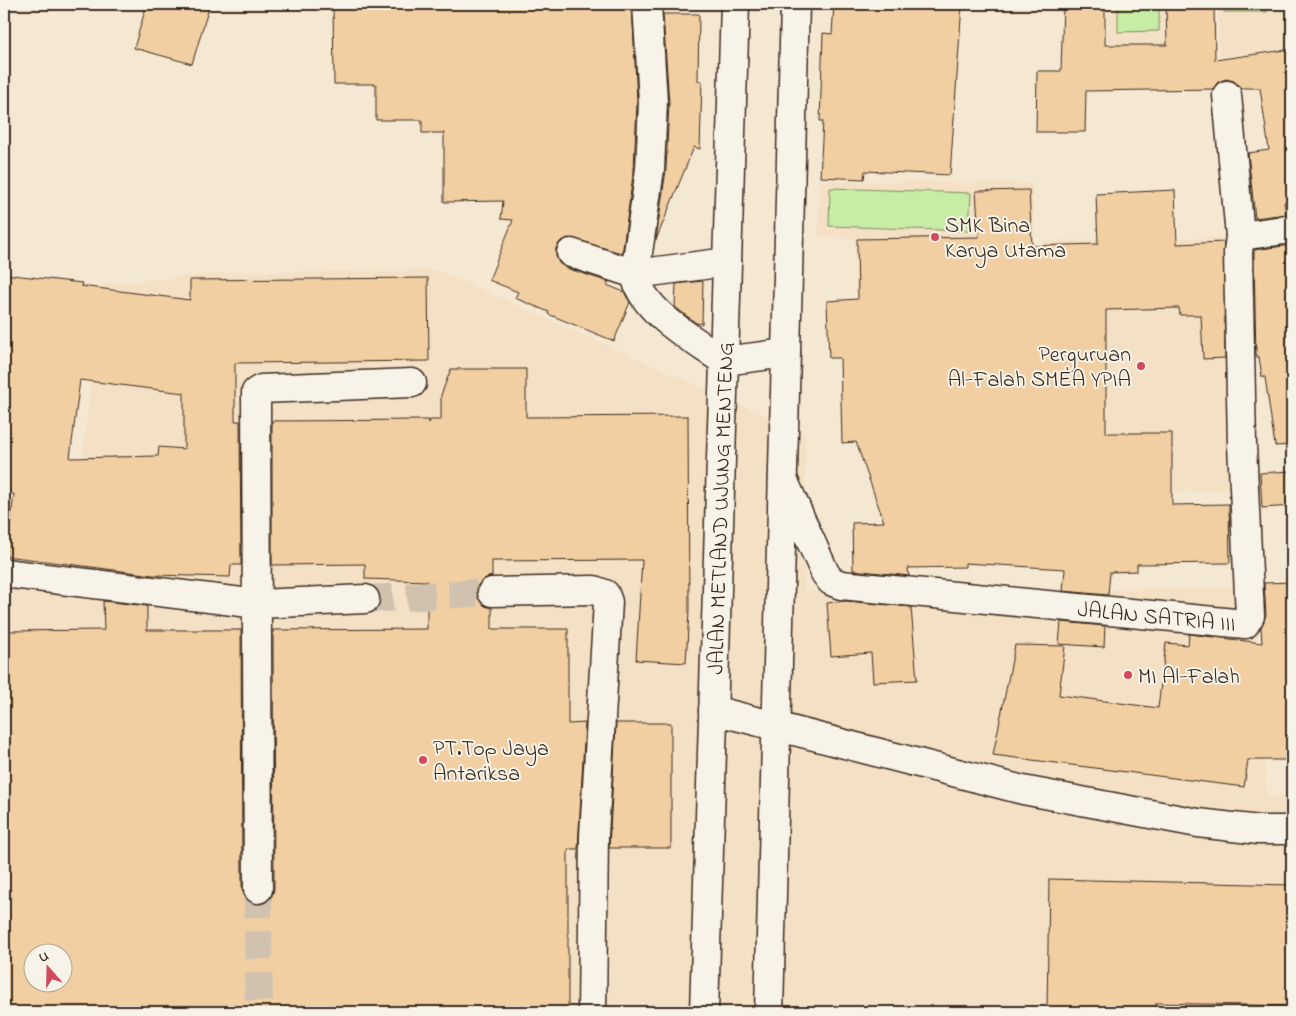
<svg xmlns="http://www.w3.org/2000/svg" width="1296" height="1016" font-family="'Indie Flower',sans-serif">
<style>
.built{fill:#f4e0c4;fill-rule:evenodd}
.green{fill:#c6eca6;stroke:#808b62}
.building{fill:#f1cfa2;stroke:#3b2a1e;fill-rule:evenodd}
.lines{fill:none;stroke-linecap:round;stroke-linejoin:round}
.minor-tunnel{stroke:#d0c2af;stroke-width:28;stroke-dasharray:28 14;stroke-linecap:butt}
.minor-casing{stroke:#3b2a1e;stroke-width:31}
.minor{stroke:#f7f3e8;stroke-width:28}
.poi-dot{fill:#d1495b;stroke:#f7f3e8;stroke-width:2}
.labels{text-anchor:middle;stroke-width:4;stroke-linejoin:round;paint-order:stroke}
.poi-label{font-size:22px;fill:#3b2a1e;stroke:#f7f3e8;text-anchor:start}
.street-label{font-size:22px;fill:#3b2a1e;stroke:#f7f3e8}
</style>
<rect width="100%" height="100%" fill="#f5e8d3"/>
<filter id="ink" filterUnits="userSpaceOnUse"><feTurbulence type="fractalNoise" baseFrequency=".02" numOctaves="2"/><feDisplacementMap in="SourceGraphic" scale="10" xChannelSelector="R" yChannelSelector="G"/><feConvolveMatrix kernelMatrix="1 2 1 2 8 2 1 2 1" color-interpolation-filters="sRGB"/></filter>
<g filter="url(#ink)">
<g class="built">
<path d="M 1107,4 L 1215,4 L 1217,90 L 1108,91 Z"/>
<path d="M 1218,4 L 1292,4 L 1292,47 L 1219,58 Z"/>
<path d="M 820,181 L 1032,183 L 1035,231 L 1027,291 L 855,293 L 855,238 L 818,237 Z"/>
<path d="M 1235,237 L 1251,491 L 1121,492 L 1036,503 L 1042,241 Z"/>
<path d="M 437,270 L 805,433 L 805,591 L 1023,602 L 1027,590 L 1251,587 L 1255,613 L 1267,795 L 1292,797 L 1292,1012 L 4,1012 L 4,577 L 69,586 L 101,284 L 239,272 ZM 32,954 L 62,954 L 62,984 L 32,984 Z"/>
</g>
<g class="green">
<path d="M 1118,4 L 1159,4 L 1159,31 L 1118,32 Z"/>
<rect x="1224" y="4" width="43" height="8"/>
<path d="M 830,188 L 971,193 L 969,231 L 829,226 Z"/>
</g>
<g class="building">
<path d="M 147,4 L 210,4 L 192,64 L 134,48 Z"/>
<path d="M 333,4 L 632,4 L 637,102 L 634,168 L 623,248 L 621,253 L 568,238 L 560,242 L 556,248 L 556,256 L 559,263 L 566,268 L 609,282 L 607,285 L 624,292 L 630,302 L 614,341 L 548,314 L 549,312 L 515,298 L 518,292 L 489,280 L 513,220 L 501,219 L 503,201 L 444,202 L 444,133 L 422,133 L 422,120 L 376,120 L 376,84 L 334,84 Z"/>
<path d="M 834,4 L 962,4 L 950,175 L 865,171 L 864,179 L 820,177 L 823,121 L 820,121 L 823,33 L 832,34 Z"/>
<path d="M 1063,4 L 1105,4 L 1105,45 L 1167,45 L 1166,4 L 1214,4 L 1215,60 L 1292,49 L 1292,201 L 1284,202 L 1286,214 L 1255,218 L 1248,153 L 1269,150 L 1260,88 L 1241,88 L 1234,81 L 1226,79 L 1218,82 L 1213,89 L 1086,91 L 1085,132 L 1036,132 L 1037,71 L 1061,71 Z"/>
<path d="M 663,14 L 699,14 L 698,81 L 702,81 L 700,149 L 694,147 L 656,240 L 666,170 L 669,103 Z"/>
<path d="M 1029,190 L 1032,246 L 1098,244 L 1096,194 L 1175,190 L 1177,244 L 1224,242 L 1225,358 L 1203,359 L 1201,315 L 1180,315 L 1179,308 L 1106,310 L 1106,433 L 1172,433 L 1172,505 L 1229,504 L 1230,563 L 1137,564 L 1137,571 L 1110,572 L 1108,595 L 1063,591 L 1065,569 L 965,563 L 965,567 L 908,568 L 909,576 L 853,570 L 852,523 L 884,522 L 856,442 L 842,443 L 840,358 L 829,358 L 827,301 L 858,299 L 857,239 L 979,237 L 976,191 Z"/>
<path d="M 1291,245 L 1292,445 L 1275,446 L 1265,377 L 1262,377 L 1259,357 L 1256,357 L 1254,254 L 1254,250 Z"/>
<path d="M 4,274 L 82,283 L 81,286 L 190,300 L 190,280 L 428,278 L 429,361 L 235,363 L 235,421 L 240,421 L 241,565 L 231,565 L 230,577 L 153,575 L 6,556 L 14,494 L 4,493 ZM 80,380 L 184,393 L 184,449 L 159,447 L 158,456 L 70,458 Z"/>
<path d="M 703,281 L 702,324 L 696,323 L 675,307 L 676,284 Z"/>
<path d="M 451,369 L 526,369 L 526,417 L 688,416 L 689,611 L 686,663 L 636,660 L 642,560 L 492,561 L 492,576 L 484,579 L 478,585 L 476,592 L 479,600 L 485,606 L 492,608 L 492,629 L 568,629 L 568,724 L 585,723 L 578,849 L 568,849 L 568,1012 L 4,1012 L 4,631 L 104,630 L 103,601 L 147,606 L 147,630 L 241,630 L 242,889 L 245,897 L 251,903 L 259,905 L 266,902 L 272,896 L 274,889 L 273,630 L 427,629 L 427,581 L 365,579 L 365,564 L 272,565 L 272,421 L 429,420 L 429,423 L 430,420 L 441,420 L 441,395 ZM 32,954 L 62,954 L 62,984 L 32,984 Z"/>
<path d="M 1292,471 L 1292,506 L 1262,508 L 1260,473 Z"/>
<path d="M 1292,582 L 1292,760 L 1248,760 L 1244,787 L 993,755 L 1015,645 L 1065,646 L 1059,695 L 1158,708 L 1166,643 L 1188,645 L 1189,634 L 1262,643 L 1261,627 L 1266,615 L 1264,583 Z"/>
<path d="M 846,601 L 911,607 L 917,680 L 873,682 L 871,653 L 831,656 L 827,603 Z"/>
<path d="M 1061,622 L 1105,626 L 1104,647 L 1059,644 Z"/>
<path d="M 616,723 L 671,723 L 671,848 L 609,848 Z"/>
<path d="M 1049,879 L 1292,885 L 1292,1006 L 1156,1003 L 1156,1012 L 1047,1012 Z"/>
</g>
<g class="lines">
<g class="minor-tunnel">
<path d="M 365,599 L 492,592"/>
<path d="M 258,889 L 259,1012"/>
</g>
<g class="minor-casing">
<g id="minor">
<path d="M 647,4 L 653,102 L 650,169 L 635,274 L 727,262"/>
<path d="M 1240,236 L 1292,229"/>
<path d="M 571,253 L 635,274 C 641,312 695,340 724,361 L 786,353"/>
<path id="s1" d="M 783,479 L 825,573 L 831,581 L 841,585 L 1245,624 L 1250,616 L 1242,445 L 1238,253 L 1240,236 L 1227,95"/>
<path d="M 4,573 L 258,604 L 365,599"/>
<path d="M 492,592 L 594,590 L 605,594 L 608,602 L 594,835 L 592,1012"/>
<path d="M 713,710 L 1023,790 L 1198,823 L 1259,830 L 1292,830"/>
<path d="M 258,889 L 256,392 L 261,389 L 412,383"/>
<path id="s2" d="M 704,1012 L 735,4"/>
<path d="M 769,1012 L 795,4"/>
</g>
</g>
<use href="#minor" class="minor"/>
</g>
</g>
<g class="poi-dot">
<circle cx="935" cy="237" r="5"/>
<circle cx="1141" cy="366" r="5"/>
<circle cx="1128" cy="675" r="5"/>
<circle cx="423" cy="760" r="5"/>
</g>
<g class="labels">
<g class="poi-label">
<text x="945" y="232">SMK Bina<tspan x="945" dy="25">Karya Utama</tspan></text>
<text x="1131" y="361" text-anchor="end">Perguruan<tspan x="1131" dy="25">Al-Falah SMEA YPIA</tspan></text>
<text x="1138" y="683">MI Al-Falah</text>
<text x="433" y="755">PT.Top Jaya<tspan x="433" dy="25">Antariksa</tspan></text>
</g>
<g class="street-label">
<text dy="8" stroke="none"><textPath href="#s2" startOffset="504">JALAN METLAND UJUNG MENTENG</textPath></text>
<text dy="8" stroke="none"><textPath href="#s1" startOffset="441">JALAN SATRIA III</textPath></text>
</g>
</g>
<rect width="1296" height="1016" fill="none" stroke="#f7f3e8" stroke-width="20"/>
<rect x="10" y="10" width="1276" height="996" fill="none" stroke="#3b2a1e" stroke-width="2" filter="url(#ink)"/>
<g transform="translate(48 968) rotate(340)"><circle r="24" fill="#f7f3e8" stroke="#aca397"/>
<path d="M0-4L9 19L0 12L-9 19Z" fill="#d1495b"/>
<text y="-8" font-size="14" font-weight="bold" text-anchor="middle" fill="#3b2a1e">U</text>
</g>
</svg>
